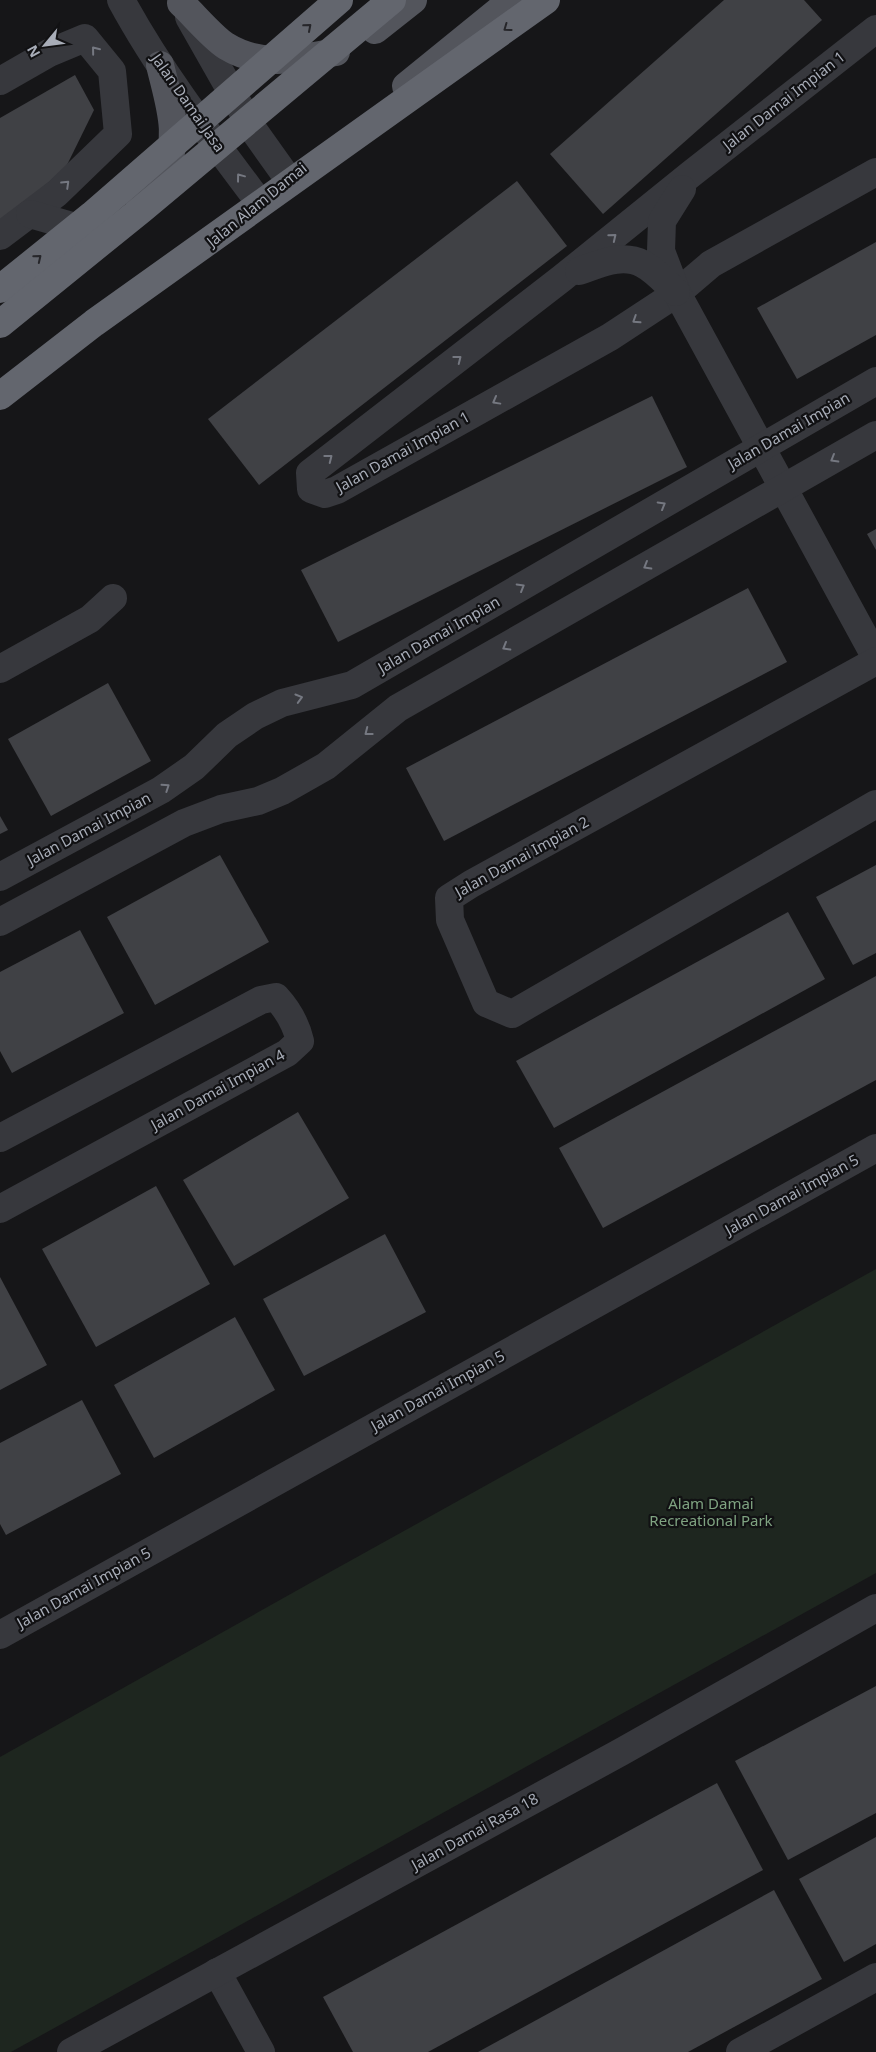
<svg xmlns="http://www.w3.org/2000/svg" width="876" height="2052" font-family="'Noto Sans',sans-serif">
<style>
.park{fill:#1e261f}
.building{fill:#404145}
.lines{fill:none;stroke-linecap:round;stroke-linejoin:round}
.minor{stroke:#37383d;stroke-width:28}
.major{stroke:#53555c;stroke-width:28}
.highway-bridge{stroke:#63666e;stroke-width:28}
.oneway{stroke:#26262a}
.oneway2{stroke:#757881}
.labels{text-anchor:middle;stroke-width:4.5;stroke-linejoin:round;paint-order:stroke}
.street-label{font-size:15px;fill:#a8adb8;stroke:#111113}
.park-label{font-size:15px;fill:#7fa381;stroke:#111113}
</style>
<rect width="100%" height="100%" fill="#161618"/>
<path class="park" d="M 876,1269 L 876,1573 L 11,2052 L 0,2052 L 0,1757 L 312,1582 Z"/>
<g class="building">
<path d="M 724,0 L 804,0 L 822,20 L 603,214 L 550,154 Z"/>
<path d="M 75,75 L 94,110 L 65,169 L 0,222 L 0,118 Z"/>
<path d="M 517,181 L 567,246 L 259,485 L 208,419 Z"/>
<path d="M 876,242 L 876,335 L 797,379 L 757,308 Z"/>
<path d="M 652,396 L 687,467 L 338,642 L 301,570 Z"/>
<path d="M 876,529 L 876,550 L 867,534 Z"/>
<path d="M 748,588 L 787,662 L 444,841 L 406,768 Z"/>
<path d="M 108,683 L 151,761 L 51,816 L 8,739 Z"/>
<path d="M 0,816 L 8,830 L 0,834 Z"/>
<path d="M 220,855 L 269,942 L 155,1005 L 107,917 Z"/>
<path d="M 876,865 L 876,953 L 853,965 L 816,897 Z"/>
<path d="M 788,912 L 825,979 L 554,1128 L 516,1061 Z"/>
<path d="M 80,930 L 124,1013 L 12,1073 L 0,1051 L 0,972 Z"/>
<path d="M 876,976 L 876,1080 L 603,1228 L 559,1148 Z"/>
<path d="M 298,1112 L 349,1198 L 234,1266 L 183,1180 Z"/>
<path d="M 156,1186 L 210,1284 L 96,1347 L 42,1249 Z"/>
<path d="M 385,1234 L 426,1312 L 304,1376 L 263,1299 Z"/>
<path d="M 0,1277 L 47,1365 L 0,1390 Z"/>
<path d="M 235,1317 L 275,1390 L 154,1458 L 114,1385 Z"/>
<path d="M 82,1400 L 121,1474 L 6,1535 L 0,1524 L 0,1443 Z"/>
<path d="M 876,1686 L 876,1813 L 788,1860 L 735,1761 Z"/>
<path d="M 717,1783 L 763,1870 L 428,2052 L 353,2052 L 323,1997 Z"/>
<path d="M 876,1837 L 876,1944 L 844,1962 L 799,1879 Z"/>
<path d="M 774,1890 L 822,1979 L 723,2033 L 688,2052 L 478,2052 Z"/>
</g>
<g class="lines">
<g class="minor">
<path d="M 121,0 C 160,72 211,138 260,203"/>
<path d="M 189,17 L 252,128 L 289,180"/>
<path d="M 876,29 L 691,174 L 561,279 L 310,473 L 311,489 L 325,494 L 337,490 L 610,337 L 677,293 L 711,264 L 876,172"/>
<path d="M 0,81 L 49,53 L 85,38 L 112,71 L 118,134 L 57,193 L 0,236"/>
<path d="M 682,189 L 662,221 L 661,251 L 677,293 L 876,658"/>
<path d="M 30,214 L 96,233"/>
<path d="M 579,271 C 600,264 622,253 643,264 C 655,270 666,283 676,292"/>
<path d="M 876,661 L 471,884 L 449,898 L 450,920 L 486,1003 L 512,1014 L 876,804"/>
<path d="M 0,669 L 90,619 L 113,598"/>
<path d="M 0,877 L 161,790 L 194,767 L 227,735 L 255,716 L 282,703 L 352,685 L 876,381"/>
<path d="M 0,922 L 184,823 L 221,809 L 258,801 L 282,791 L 326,766 L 398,708 L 876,435"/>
<path d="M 0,1138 L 261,1000 L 276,997 C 288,1010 296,1024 300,1041 L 287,1053 L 0,1209"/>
<path d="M 0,1635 L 876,1148"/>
<path d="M 217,1972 L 261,2052"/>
<path d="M 71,2052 L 621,1752 L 876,1608"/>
<path d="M 740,2052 L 876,1977"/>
</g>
<g class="major">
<path d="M 181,3 C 194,15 212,37 226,46 C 262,68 298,59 336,52"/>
<path d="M 375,30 L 413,0"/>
<path d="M 406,86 L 512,0"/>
<path d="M 140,203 C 147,194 156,185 162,175 C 183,140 169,103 160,65"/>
</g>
<g class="highway-bridge">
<path d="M 0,289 L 92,215 L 339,0"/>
<path d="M 0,324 L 142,209 L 392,0"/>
<path d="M 0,396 L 94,323 L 546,0"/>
</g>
</g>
<defs><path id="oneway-chevron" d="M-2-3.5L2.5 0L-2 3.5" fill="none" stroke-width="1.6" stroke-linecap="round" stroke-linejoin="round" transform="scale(1.25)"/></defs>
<g class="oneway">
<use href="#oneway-chevron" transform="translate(308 27) rotate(-41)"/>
<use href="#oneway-chevron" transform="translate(507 28) rotate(144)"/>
<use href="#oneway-chevron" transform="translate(38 258) rotate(-39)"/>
</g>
<g class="oneway2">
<use href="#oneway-chevron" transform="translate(95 50) rotate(-129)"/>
<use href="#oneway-chevron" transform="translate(240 177) rotate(-127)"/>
<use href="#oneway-chevron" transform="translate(66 184) rotate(-44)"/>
<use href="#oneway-chevron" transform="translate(613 237) rotate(-39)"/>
<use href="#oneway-chevron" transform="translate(636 320) rotate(147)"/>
<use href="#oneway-chevron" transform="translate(458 359) rotate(-38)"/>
<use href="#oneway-chevron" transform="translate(496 401) rotate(151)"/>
<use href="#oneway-chevron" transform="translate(329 458) rotate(-38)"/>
<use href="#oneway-chevron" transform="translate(834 459) rotate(150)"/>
<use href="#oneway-chevron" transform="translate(662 505) rotate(-30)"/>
<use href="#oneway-chevron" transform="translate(647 566) rotate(150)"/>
<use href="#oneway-chevron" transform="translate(521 587) rotate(-30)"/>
<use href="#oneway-chevron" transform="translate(506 647) rotate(150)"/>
<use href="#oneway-chevron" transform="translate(299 698) rotate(-16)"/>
<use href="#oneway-chevron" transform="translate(368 732) rotate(142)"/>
<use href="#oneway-chevron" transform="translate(166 787) rotate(-34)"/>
</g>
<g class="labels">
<g class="street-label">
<text transform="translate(784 101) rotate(-38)" y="5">Jalan Damai Impian 1</text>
<text transform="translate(188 103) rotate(55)" y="5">Jalan Damai Jasa</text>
<text transform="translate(257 205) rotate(-39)" y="5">Jalan Alam Damai</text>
<text transform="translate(789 431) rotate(-30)" y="5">Jalan Damai Impian</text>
<text transform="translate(403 452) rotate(-29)" y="5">Jalan Damai Impian 1</text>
<text transform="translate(439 635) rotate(-30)" y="5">Jalan Damai Impian</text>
<text transform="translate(89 829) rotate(-28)" y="5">Jalan Damai Impian</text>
<text transform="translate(522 857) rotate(-29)" y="5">Jalan Damai Impian 2</text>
<text transform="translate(218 1090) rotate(-29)" y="5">Jalan Damai Impian 4</text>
<text transform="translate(792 1195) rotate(-29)" y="5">Jalan Damai Impian 5</text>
<text transform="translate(438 1391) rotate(-29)" y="5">Jalan Damai Impian 5</text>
<text transform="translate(84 1588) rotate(-29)" y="5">Jalan Damai Impian 5</text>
<text transform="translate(475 1832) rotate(-29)" y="5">Jalan Damai Rasa 18</text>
</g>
<g class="park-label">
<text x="711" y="1509">Alam Damai<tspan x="711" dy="17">Recreational Park</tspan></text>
</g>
</g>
<g transform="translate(45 45) rotate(241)" stroke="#111113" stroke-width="4" paint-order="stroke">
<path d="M0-4L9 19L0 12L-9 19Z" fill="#a8adb8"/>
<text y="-8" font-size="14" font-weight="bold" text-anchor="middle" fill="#a8adb8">N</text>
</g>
</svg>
